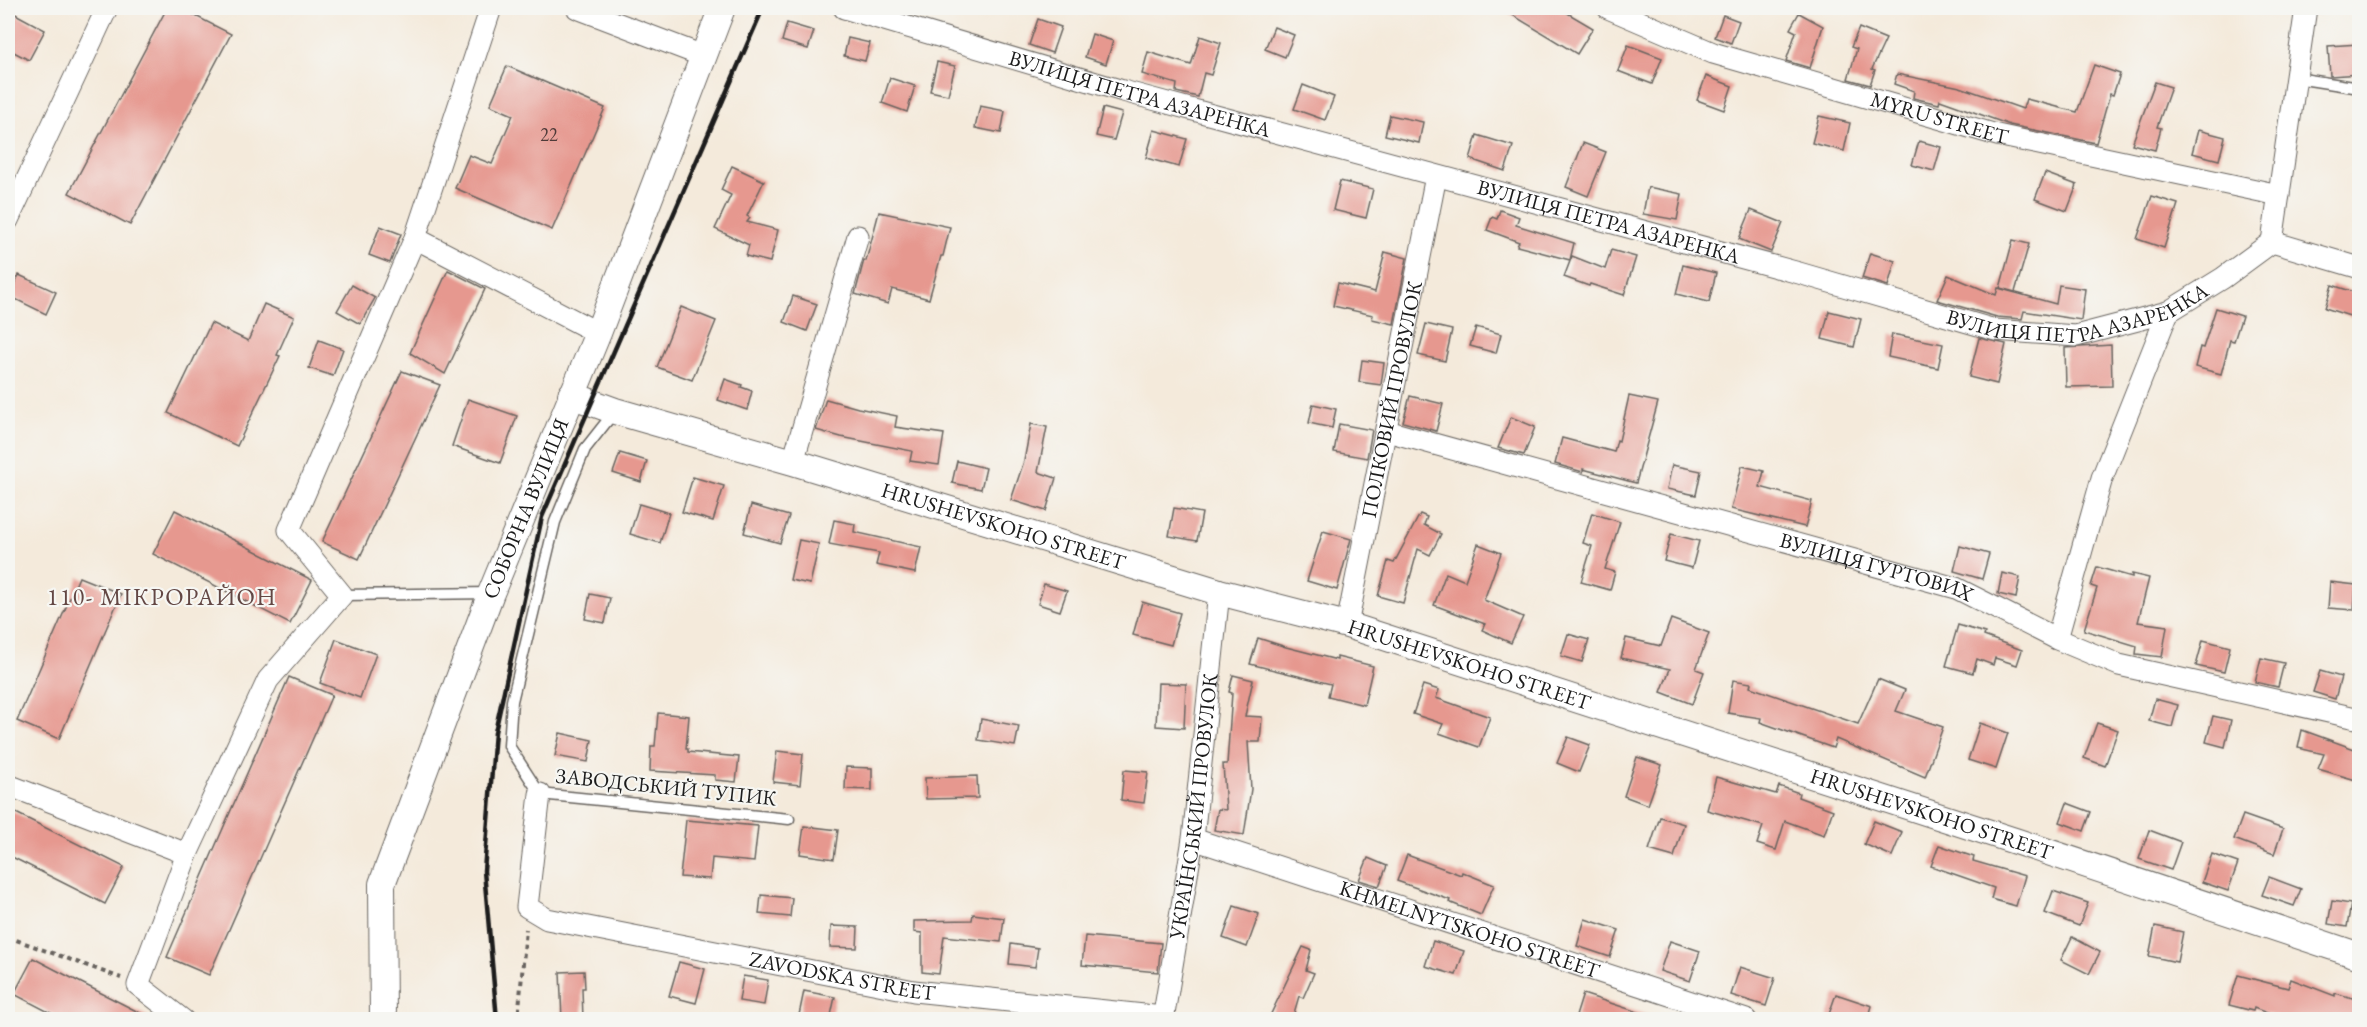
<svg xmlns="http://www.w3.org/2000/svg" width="2367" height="1027" font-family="'EB Garamond',serif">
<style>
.building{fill:#e6988f}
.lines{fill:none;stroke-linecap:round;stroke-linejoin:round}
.service-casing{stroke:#68645f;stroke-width:13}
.minor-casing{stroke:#68645f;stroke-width:23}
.tertiary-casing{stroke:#68645f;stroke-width:28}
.path{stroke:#68645f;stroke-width:4;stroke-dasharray:4.5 4.5;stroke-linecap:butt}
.service{stroke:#fff;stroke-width:10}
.minor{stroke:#fff;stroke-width:21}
.tertiary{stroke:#fff;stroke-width:26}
.rail{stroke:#1c1c1c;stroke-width:4.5}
.labels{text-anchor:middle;stroke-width:4.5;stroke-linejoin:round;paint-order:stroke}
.number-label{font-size:18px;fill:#4e3b39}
.street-label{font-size:21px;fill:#1c1c1c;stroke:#f6f6f2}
.quarter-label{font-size:24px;letter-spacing:1.5px;fill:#634744;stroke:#f6f6f2}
</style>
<rect width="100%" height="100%" fill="#f6f6f2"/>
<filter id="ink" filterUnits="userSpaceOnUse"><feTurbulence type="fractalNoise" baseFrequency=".0167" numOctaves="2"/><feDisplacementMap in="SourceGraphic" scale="12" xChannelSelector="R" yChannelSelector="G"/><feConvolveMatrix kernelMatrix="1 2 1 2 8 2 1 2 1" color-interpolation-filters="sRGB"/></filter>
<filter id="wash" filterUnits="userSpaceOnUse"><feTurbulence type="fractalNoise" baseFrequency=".008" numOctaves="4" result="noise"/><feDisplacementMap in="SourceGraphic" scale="24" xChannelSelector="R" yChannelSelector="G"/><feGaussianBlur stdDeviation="1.35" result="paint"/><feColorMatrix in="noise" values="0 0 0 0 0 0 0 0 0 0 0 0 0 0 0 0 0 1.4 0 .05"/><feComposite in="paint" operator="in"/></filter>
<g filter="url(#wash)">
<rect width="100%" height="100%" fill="#f4eadb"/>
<g id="blocks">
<g class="building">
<path d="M 167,8 L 180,8 L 231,34 L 130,225 L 69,193 Z"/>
<path d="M 1501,8 L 1559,8 L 1593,28 L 1577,54 Z"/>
<path d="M 8,10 L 45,30 L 29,60 L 8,49 Z"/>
<path d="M 1799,13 L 1823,26 L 1810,68 L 1786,61 L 1796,32 L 1790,29 Z"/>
<path d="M 1723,15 L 1739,21 L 1731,43 L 1715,37 Z"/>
<path d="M 1038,19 L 1061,27 L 1052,53 L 1029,45 Z"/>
<path d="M 787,23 L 814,31 L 808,49 L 782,41 Z"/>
<path d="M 1274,27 L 1294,35 L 1285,57 L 1265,49 Z"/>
<path d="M 1859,28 L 1886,39 L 1872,69 L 1875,70 L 1870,85 L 1848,79 L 1857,49 L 1851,47 Z"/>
<path d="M 1092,34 L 1113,41 L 1106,64 L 1085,57 Z"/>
<path d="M 1200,36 L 1221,43 L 1211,75 L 1204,73 L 1198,97 L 1176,92 L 1177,84 L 1142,74 L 1148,52 L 1191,65 Z"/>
<path d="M 848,38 L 870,43 L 865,61 L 844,56 Z"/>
<path d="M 2359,44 L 2360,74 L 2330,76 L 2328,46 Z"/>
<path d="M 1628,45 L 1662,58 L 1652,84 L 1618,71 Z"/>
<path d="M 937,62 L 955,66 L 948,95 L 930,91 Z"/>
<path d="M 2094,65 L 2120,74 L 2113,95 L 2110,94 L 2096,143 L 2010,125 L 1940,100 L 1939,104 L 1913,98 L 1914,91 L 1894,84 L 1897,74 L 1960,87 L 2023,109 L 2026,99 L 2077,112 Z"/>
<path d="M 507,66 L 605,108 L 552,230 L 455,188 L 469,155 L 492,164 L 513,115 L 490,105 Z"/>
<path d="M 1706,76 L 1732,86 L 1724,110 L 1697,100 Z"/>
<path d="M 890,78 L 915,86 L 907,112 L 882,103 Z"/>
<path d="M 2155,82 L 2171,87 L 2157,127 L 2161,128 L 2155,150 L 2132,144 Z"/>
<path d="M 1303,85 L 1334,97 L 1325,120 L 1294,109 Z"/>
<path d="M 980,106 L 1005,111 L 1001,133 L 975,128 Z"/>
<path d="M 1103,108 L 1122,113 L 1114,140 L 1096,136 Z"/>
<path d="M 1390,115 L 1423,122 L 1419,143 L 1385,135 Z"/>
<path d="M 1819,116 L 1850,123 L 1844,151 L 1812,143 Z"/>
<path d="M 1154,130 L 1187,139 L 1179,167 L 1146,158 Z"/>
<path d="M 2198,130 L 2225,137 L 2219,160 L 2192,153 Z"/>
<path d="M 1477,135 L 1513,146 L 1505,171 L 1470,159 Z"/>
<path d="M 1919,141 L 1941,147 L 1934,171 L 1912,165 Z"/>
<path d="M 1583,143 L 1606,152 L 1588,196 L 1566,187 Z"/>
<path d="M 732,166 L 764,181 L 747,216 L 750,218 L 747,222 L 778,230 L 770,262 L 746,256 L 749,245 L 715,229 L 731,195 L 721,190 Z"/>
<path d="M 2045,173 L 2077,185 L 2067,211 L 2035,199 Z"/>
<path d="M 1340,181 L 1373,189 L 1366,218 L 1333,210 Z"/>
<path d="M 1648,187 L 1682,194 L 1677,220 L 1643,214 Z"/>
<path d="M 2152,196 L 2178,204 L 2164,248 L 2137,239 Z"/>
<path d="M 1500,210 L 1519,217 L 1516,225 L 1574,243 L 1570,260 L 1517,246 L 1519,242 L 1487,230 L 1492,217 L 1497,219 Z"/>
<path d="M 1751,210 L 1783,223 L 1771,252 L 1739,239 Z"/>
<path d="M 879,212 L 950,227 L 943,256 L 941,256 L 929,299 L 892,289 L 888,304 L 855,294 L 864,260 L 866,261 Z"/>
<path d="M 380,226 L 401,234 L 390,263 L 369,255 Z"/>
<path d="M 2013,240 L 2029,244 L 2015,292 L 2000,288 Z"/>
<path d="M 1611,250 L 1636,257 L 1624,295 L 1590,284 L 1589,286 L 1564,277 L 1572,256 L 1605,269 Z"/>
<path d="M 1385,252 L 1407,258 L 1394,324 L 1372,319 L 1373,315 L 1333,306 L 1338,283 L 1375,292 Z"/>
<path d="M 1870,253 L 1895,261 L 1888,286 L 1862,278 Z"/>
<path d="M 1683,265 L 1716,273 L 1709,302 L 1676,294 Z"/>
<path d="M 448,270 L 485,289 L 445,374 L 410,353 Z"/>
<path d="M 19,275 L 56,292 L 46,314 L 9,296 Z"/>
<path d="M 1948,275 L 1996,295 L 1998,288 L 2056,304 L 2059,285 L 2085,289 L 2081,320 L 2024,311 L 2022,319 L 1997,317 L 1937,300 Z"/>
<path d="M 352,285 L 375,298 L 360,324 L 337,311 Z"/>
<path d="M 2332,285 L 2360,294 L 2360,306 L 2356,318 L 2325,308 Z"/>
<path d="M 793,296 L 817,304 L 807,331 L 784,322 Z"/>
<path d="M 264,304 L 294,317 L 277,355 L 280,356 L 237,446 L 168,413 L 211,323 L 248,341 Z"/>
<path d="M 681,307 L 716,321 L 692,380 L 657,367 Z"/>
<path d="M 2216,308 L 2242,316 L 2234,341 L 2230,340 L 2221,374 L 2195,367 L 2200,347 L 2203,348 Z"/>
<path d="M 1829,311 L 1861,319 L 1854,347 L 1822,339 Z"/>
<path d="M 1426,324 L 1452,330 L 1445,361 L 1418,355 Z"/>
<path d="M 1476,327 L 1501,334 L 1496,353 L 1470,346 Z"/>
<path d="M 1892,334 L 1943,344 L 1938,368 L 1888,357 Z"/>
<path d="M 1979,338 L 2006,344 L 1997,384 L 1969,377 Z"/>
<path d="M 319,340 L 343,349 L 333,376 L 309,368 Z"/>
<path d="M 2111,345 L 2112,386 L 2066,387 L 2065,348 Z"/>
<path d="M 1362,360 L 1384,363 L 1381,385 L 1359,382 Z"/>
<path d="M 402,371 L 440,385 L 359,559 L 322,542 Z"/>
<path d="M 725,379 L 742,385 L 741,387 L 752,391 L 747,410 L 718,400 Z"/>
<path d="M 1410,396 L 1443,404 L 1436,431 L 1403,422 Z"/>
<path d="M 1629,396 L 1658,402 L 1636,483 L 1583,469 L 1583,472 L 1555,464 L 1562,438 L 1614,452 L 1617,440 L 1619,441 Z"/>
<path d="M 468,399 L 517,416 L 500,463 L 452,446 Z"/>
<path d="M 826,399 L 858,408 L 897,416 L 895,427 L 944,434 L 939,465 L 910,461 L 912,451 L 841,437 L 816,430 Z"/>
<path d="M 1313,404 L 1336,409 L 1332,428 L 1309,423 Z"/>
<path d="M 1511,417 L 1535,427 L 1524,455 L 1498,448 Z"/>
<path d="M 1031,424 L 1047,427 L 1038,472 L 1056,478 L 1046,511 L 1011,500 L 1024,461 Z"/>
<path d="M 1339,424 L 1372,430 L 1367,458 L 1334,452 Z"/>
<path d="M 620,453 L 647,461 L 641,482 L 613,473 Z"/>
<path d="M 957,461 L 986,468 L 981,489 L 952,483 Z"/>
<path d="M 1672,465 L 1701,471 L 1696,495 L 1667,489 Z"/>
<path d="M 1742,466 L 1764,471 L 1760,487 L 1812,501 L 1805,527 L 1731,509 Z"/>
<path d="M 693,477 L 724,486 L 713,521 L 682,512 Z"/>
<path d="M 639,504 L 669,513 L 660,543 L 630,534 Z"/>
<path d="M 751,505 L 789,516 L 780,543 L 744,533 Z"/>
<path d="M 1174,508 L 1202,513 L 1197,541 L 1169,536 Z"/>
<path d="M 175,510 L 312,580 L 290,624 L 153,554 Z"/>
<path d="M 1592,513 L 1620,522 L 1605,569 L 1615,572 L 1610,590 L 1581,582 L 1592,546 L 1583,543 Z"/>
<path d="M 1420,514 L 1427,517 L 1424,525 L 1441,534 L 1430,555 L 1418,549 L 1403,603 L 1378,596 L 1388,561 L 1394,563 Z"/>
<path d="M 834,520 L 855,524 L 854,532 L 921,547 L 915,573 L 876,565 L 879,553 L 829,544 Z"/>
<path d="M 1323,531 L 1351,539 L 1337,590 L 1307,581 Z"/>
<path d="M 1671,534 L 1699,541 L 1692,568 L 1664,561 Z"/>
<path d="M 799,540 L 819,544 L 810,584 L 790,580 Z"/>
<path d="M 1478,544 L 1501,553 L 1484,600 L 1523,617 L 1511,643 L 1482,630 L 1485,624 L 1434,605 L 1446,573 L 1465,581 Z"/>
<path d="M 1960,546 L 1989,554 L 1982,579 L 1954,571 Z"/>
<path d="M 2097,567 L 2132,577 L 2132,574 L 2149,578 L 2138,622 L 2167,626 L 2162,657 L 2136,654 L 2137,646 L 2084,630 L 2097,588 L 2091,586 Z"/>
<path d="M 2002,573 L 2020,577 L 2016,598 L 1998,594 Z"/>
<path d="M 79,577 L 121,594 L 59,739 L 17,721 Z"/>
<path d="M 2330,582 L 2356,585 L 2354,610 L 2328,608 Z"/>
<path d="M 1044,584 L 1067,591 L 1060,611 L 1038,604 Z"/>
<path d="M 590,594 L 610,598 L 605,623 L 585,619 Z"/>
<path d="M 1142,602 L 1180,613 L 1171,645 L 1133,635 Z"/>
<path d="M 1671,619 L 1709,633 L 1696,669 L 1704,672 L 1692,704 L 1661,692 L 1670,669 L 1621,658 L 1626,638 L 1661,646 Z"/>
<path d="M 1958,625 L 1985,633 L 1984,636 L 2022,650 L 2017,665 L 1995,658 L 1993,665 L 1977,659 L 1973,673 L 1946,666 Z"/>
<path d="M 1568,634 L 1589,640 L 1582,662 L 1561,656 Z"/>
<path d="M 1258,638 L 1286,647 L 1337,660 L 1337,657 L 1373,666 L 1364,705 L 1328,696 L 1331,684 L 1250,664 Z"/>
<path d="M 336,639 L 376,654 L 360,698 L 320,683 Z"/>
<path d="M 2203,640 L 2230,647 L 2224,672 L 2196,666 Z"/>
<path d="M 2261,658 L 2284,663 L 2278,687 L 2255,682 Z"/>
<path d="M 2320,671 L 2341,677 L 2335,699 L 2313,692 Z"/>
<path d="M 1233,675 L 1253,680 L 1245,716 L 1262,717 L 1260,742 L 1248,742 L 1251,789 L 1244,835 L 1214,830 L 1218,809 L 1226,810 L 1223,764 L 1227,764 L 1232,693 L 1229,692 Z"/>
<path d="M 289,677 L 332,695 L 209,975 L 167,957 Z"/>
<path d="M 1878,679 L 1905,690 L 1896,711 L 1943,727 L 1925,777 L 1836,739 L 1833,748 L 1760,722 L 1761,718 L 1728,713 L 1733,680 L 1751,683 L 1750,687 L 1858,724 Z"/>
<path d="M 1158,683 L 1186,684 L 1184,728 L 1156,726 Z"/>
<path d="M 1423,685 L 1439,690 L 1436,698 L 1490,717 L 1479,747 L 1439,733 L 1443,724 L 1413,714 Z"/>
<path d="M 2155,699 L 2178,705 L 2172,727 L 2149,721 Z"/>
<path d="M 658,713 L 689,716 L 686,749 L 688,749 L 688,752 L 739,757 L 736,782 L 715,780 L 715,775 L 650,771 L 651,746 L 655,746 Z"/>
<path d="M 2213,716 L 2231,720 L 2225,747 L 2206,742 Z"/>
<path d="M 981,719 L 1019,726 L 1015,746 L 978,740 Z"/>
<path d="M 1980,723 L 2008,733 L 1996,769 L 1968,760 Z"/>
<path d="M 2097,723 L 2118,730 L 2105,766 L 2084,758 Z"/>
<path d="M 2302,730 L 2360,751 L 2360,770 L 2356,780 L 2318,769 L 2324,754 L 2298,748 Z"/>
<path d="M 560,733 L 592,740 L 588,762 L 555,756 Z"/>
<path d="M 1568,737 L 1590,745 L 1579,772 L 1557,763 Z"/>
<path d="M 777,751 L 803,754 L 800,785 L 773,782 Z"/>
<path d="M 1637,757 L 1662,765 L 1648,805 L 1624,796 Z"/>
<path d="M 846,767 L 872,768 L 872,790 L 845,789 Z"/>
<path d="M 1124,770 L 1148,772 L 1144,803 L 1121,800 Z"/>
<path d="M 977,776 L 978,798 L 926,799 L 925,778 Z"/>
<path d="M 1716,777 L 1776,794 L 1779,786 L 1799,793 L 1798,797 L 1833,810 L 1824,835 L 1785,821 L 1776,850 L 1757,844 L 1763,826 L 1707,810 Z"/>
<path d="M 2067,803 L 2091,812 L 2084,831 L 2060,822 Z"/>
<path d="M 8,809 L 124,867 L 105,904 L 8,855 Z"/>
<path d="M 2243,815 L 2283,829 L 2274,854 L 2234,839 Z"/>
<path d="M 1660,817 L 1684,824 L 1674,857 L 1649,850 Z"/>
<path d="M 686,820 L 758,826 L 754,862 L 712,858 L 710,879 L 680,877 Z"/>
<path d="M 1874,821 L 1902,832 L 1892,856 L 1864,844 Z"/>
<path d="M 804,826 L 838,830 L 834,859 L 800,854 Z"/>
<path d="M 2149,830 L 2181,842 L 2171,870 L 2139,859 Z"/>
<path d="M 1939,845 L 1974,857 L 1973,861 L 2025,876 L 2016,906 L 1991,899 L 1994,888 L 1931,866 Z"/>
<path d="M 2212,854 L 2238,863 L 2228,891 L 2202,882 Z"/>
<path d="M 1407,855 L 1461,875 L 1462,872 L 1494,885 L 1481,915 L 1449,902 L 1450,900 L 1397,881 Z"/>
<path d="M 1368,858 L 1387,866 L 1379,886 L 1359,880 Z"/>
<path d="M 2269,877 L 2301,889 L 2294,906 L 2262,895 Z"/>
<path d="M 2053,891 L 2088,903 L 2079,926 L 2045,913 Z"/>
<path d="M 761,895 L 792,898 L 790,917 L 759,914 Z"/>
<path d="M 2332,901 L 2351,904 L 2347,927 L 2328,924 Z"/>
<path d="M 1234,906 L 1259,914 L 1247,947 L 1223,938 Z"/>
<path d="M 973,914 L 1004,918 L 1001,942 L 944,936 L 939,974 L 922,972 L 922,933 L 914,932 L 914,921 L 972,920 Z"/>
<path d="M 1585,919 L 1619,930 L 1610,957 L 1577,946 Z"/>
<path d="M 831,926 L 858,927 L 857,948 L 830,947 Z"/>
<path d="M 2155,926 L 2183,932 L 2177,962 L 2149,956 Z"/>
<path d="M 1085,936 L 1161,943 L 1158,972 L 1082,965 Z"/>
<path d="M 2072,937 L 2100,952 L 2089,974 L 2061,960 Z"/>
<path d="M 1433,941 L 1464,951 L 1456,975 L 1425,966 Z"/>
<path d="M 1670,941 L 1700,951 L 1690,981 L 1660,971 Z"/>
<path d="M 1011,944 L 1038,948 L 1035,967 L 1009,964 Z"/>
<path d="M 1303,947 L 1311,950 L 1306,970 L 1314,973 L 1303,998 L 1299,996 L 1292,1020 L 1268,1020 Z"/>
<path d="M 33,958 L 56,970 L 154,1020 L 64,1020 L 14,994 Z"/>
<path d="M 679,962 L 705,969 L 696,1003 L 669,996 Z"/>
<path d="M 1740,967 L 1775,978 L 1766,1006 L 1731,995 Z"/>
<path d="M 584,971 L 585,988 L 582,988 L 583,1020 L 562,1020 L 560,972 Z"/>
<path d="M 2238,975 L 2288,988 L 2291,979 L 2335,996 L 2335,993 L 2360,1000 L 2360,1020 L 2285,1020 L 2254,1008 L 2253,1011 L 2229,1005 Z"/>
<path d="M 743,976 L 768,980 L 764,1005 L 739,1001 Z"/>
<path d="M 804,991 L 835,997 L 830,1020 L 799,1015 Z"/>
<path d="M 1583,994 L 1650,1016 L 1649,1020 L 1588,1020 L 1576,1016 Z"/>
<path d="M 1836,994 L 1872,1006 L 1868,1020 L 1827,1020 Z"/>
</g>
</g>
</g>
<g filter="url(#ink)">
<use href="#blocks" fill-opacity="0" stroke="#68645f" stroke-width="1.5"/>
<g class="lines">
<g class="service-casing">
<g id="service">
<path d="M 2296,78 L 2360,88"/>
<path d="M 615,411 L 585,449 L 555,522 L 512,701 L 509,746 L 540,794 L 789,819"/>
<path d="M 342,595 L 491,593"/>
</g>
</g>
<g class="minor-casing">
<g id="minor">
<path d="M 577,8 L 703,56"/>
<path id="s1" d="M 844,8 L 1123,91 L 1799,273 L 1995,330 L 2076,336 L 2168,312 L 2223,278 L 2272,242 L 2360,268"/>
<path id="s2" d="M 1608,8 L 1713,53 L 1997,135 L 2279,195"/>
<path d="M 8,220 L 107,8"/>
<path d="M 415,238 L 598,333"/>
<path d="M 2272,242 L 2306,8"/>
<path id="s3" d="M 1387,431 L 1956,588 L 2057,639 L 2119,665 L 2360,719"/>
<path d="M 793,462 L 858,236"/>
<path id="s4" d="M 1347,625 L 1436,176"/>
<path d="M 2057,639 L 2102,478 L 2168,312"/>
<path d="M 8,785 L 187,854"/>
<path id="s5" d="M 540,794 L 527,907 L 547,919 L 914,991 L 1163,1017"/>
<path id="s6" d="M 1193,839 L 1746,1020"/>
<path d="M 183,1020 L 138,985 L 187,854 L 268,680 L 342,595 L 289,530 L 415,238 L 491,8"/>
<path id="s7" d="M 1163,1020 L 1193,839 L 1219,592"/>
</g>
</g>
<g class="tertiary-casing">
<g id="tertiary">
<path id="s8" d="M 571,395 L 615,411 L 793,462 L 1219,592 L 1347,625 L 2015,841 L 2360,956"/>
<path id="s9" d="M 383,1020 L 382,884 L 491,593 L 598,333 L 722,8"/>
</g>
</g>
<g class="path">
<path d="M 8,937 L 121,978"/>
<path d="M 518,1020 L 526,929"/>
</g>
<use href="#service" class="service"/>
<use href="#minor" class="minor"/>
<use href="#tertiary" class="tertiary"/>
<path class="rail" d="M 497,1020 L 484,871 L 495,732 L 542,517 L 763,8"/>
</g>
</g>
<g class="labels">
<g class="number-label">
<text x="549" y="141">22</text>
</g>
<g class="street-label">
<text dy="7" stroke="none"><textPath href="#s1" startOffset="308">ВУЛИЦЯ ПЕТРА АЗАРЕНКА</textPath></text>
<text dy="7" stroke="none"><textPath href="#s2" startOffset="350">MYRU STREET</textPath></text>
<text dy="7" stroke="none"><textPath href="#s1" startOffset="794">ВУЛИЦЯ ПЕТРА АЗАРЕНКА</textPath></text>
<text dy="7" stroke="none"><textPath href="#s1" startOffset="1281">ВУЛИЦЯ ПЕТРА АЗАРЕНКА</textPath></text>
<text dy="7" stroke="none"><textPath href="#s4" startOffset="230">ПОЛКОВИЙ ПРОВУЛОК</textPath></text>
<text dy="7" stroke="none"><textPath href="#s9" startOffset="538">СОБОРНА ВУЛИЦЯ</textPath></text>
<text dy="7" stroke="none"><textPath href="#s8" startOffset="452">HRUSHEVSKOHO STREET</textPath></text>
<text dy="7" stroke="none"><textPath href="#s3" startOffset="508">ВУЛИЦЯ ГУРТОВИХ</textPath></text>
<text dy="7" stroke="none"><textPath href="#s8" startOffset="938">HRUSHEVSKOHO STREET</textPath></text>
<text transform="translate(666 787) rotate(6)" y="7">ЗАВОДСЬКИЙ ТУПИК</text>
<text dy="7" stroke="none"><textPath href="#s7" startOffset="216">УКРАЇНСЬКИЙ ПРОВУЛОК</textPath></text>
<text dy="7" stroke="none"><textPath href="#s8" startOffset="1424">HRUSHEVSKOHO STREET</textPath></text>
<text dy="7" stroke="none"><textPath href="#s6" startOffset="291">KHMELNYTSKOHO STREET</textPath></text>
<text dy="7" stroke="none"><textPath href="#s5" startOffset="438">ZAVODSKA STREET</textPath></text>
</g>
<g class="quarter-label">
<text x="162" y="605">110- МІКРОРАЙОН</text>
</g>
</g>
<rect width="2367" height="1027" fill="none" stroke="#f6f6f2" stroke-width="30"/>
</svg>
